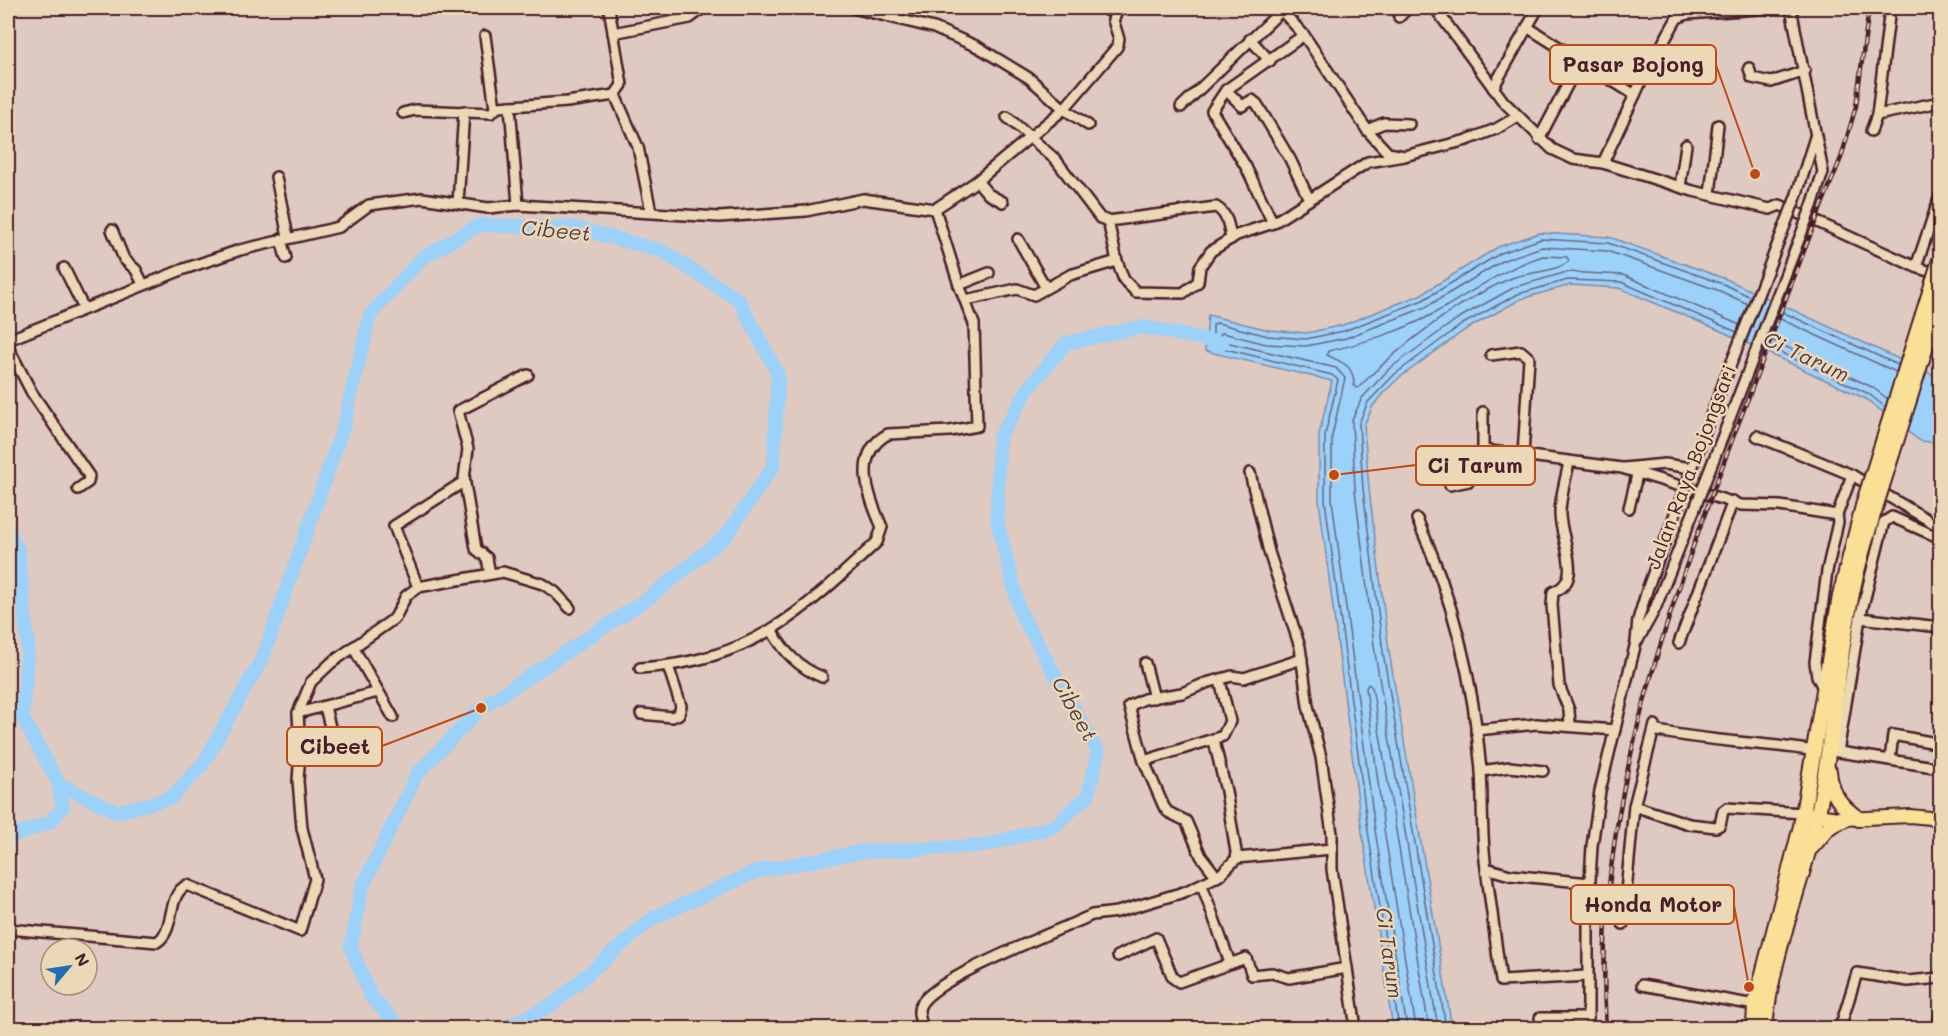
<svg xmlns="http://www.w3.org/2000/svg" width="1948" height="1036" font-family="Mali,sans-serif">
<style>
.water{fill:#9cd1fa;stroke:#7b8aa7;stroke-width:1.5}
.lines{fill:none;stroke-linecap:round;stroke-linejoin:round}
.shore{stroke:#6b667e;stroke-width:1.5}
.river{stroke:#9cd1fa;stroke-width:14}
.minor-casing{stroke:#4a1f2b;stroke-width:14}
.major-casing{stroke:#4a1f2b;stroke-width:16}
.highway-casing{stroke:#4a1f2b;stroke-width:18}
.minor{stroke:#ebd8b6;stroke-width:9}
.major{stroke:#fadf96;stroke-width:12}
.highway{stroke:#fadf96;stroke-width:14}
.rail-casing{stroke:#4a1f2b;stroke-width:4.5}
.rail{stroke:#ebd8b6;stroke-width:2;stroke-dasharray:7;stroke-linecap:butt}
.minor-bridge-casing{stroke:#4a1f2b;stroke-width:14;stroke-linecap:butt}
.highway-bridge-casing{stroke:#4a1f2b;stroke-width:18;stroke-linecap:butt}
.minor-bridge{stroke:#ebd8b6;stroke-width:9}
.highway-bridge{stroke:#fadf96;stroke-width:14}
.labels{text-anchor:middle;stroke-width:5;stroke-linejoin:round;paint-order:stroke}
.street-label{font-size:20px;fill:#4a1f2b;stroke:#ebd8b6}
.water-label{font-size:21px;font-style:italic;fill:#563a4a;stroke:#ebd8b6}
.leader{fill:none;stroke:#c04a14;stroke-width:2}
.callout-dot{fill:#c04a14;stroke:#ebd8b6;stroke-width:2}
.callout{fill:#ebd8b6;stroke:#c04a14;stroke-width:2}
.callout-label{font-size:21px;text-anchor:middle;font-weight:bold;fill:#4a1f2b}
</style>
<rect width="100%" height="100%" fill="#dfcac1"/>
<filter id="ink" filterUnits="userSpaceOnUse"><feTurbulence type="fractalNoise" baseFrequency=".0167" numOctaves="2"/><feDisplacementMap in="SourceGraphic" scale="12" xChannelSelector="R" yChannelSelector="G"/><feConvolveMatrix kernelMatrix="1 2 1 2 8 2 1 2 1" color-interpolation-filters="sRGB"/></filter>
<g filter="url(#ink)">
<path class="water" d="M 1539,233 L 1609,237 L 1726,279 L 1940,378 L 1940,443 L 1920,441 L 1866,399 L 1721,331 L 1619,288 L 1570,285 L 1521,299 L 1465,330 L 1399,378 L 1383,393 L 1373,406 L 1364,425 L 1369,489 L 1389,651 L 1452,1028 L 1393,1028 L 1362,832 L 1319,500 L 1319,434 L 1332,381 L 1205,351 L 1208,315 L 1269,330 L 1307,333 L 1343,325 L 1420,295 L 1498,247 Z"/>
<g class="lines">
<g class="shore">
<path d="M 1543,256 L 1567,257 L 1569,261 C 1556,272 1529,272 1512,278 C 1460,299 1397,348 1358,388 L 1354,386 C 1354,365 1343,363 1327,355 L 1328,351 C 1361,344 1404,330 1433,314 C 1471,293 1501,269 1543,256 Z"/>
<path d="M 1778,310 L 1898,365"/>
<path d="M 1776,317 L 1896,372"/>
<path d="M 1767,338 L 1872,387 L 1888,399"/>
<path d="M 1765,345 L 1869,394 L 1885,407"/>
<path d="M 1399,1028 L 1368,831 L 1325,500 L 1325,435 L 1338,380 L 1332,375 L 1213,346 L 1213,325 L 1217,323 L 1268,336 L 1306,339 L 1344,331 L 1423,300 L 1501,253 L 1541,239 L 1608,243 L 1723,284 L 1751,297"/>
<path d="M 1407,1028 L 1375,830 L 1332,500 L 1332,436 L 1345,378 L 1336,368 L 1221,341 L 1220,334 L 1223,333 L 1266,344 L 1306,346 L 1346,338 L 1426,307 L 1504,260 L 1542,247 L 1607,251 L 1720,291 L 1748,304"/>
<path d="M 1416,1028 L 1384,829 L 1366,688 L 1368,684 L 1372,687 L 1429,1028"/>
<path d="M 1438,1028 L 1375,653 L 1355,490 L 1352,420 L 1362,398 L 1389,369 L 1457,319 L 1515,287 L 1567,272 L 1623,275 L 1740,325"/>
<path d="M 1446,1028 L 1383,652 L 1363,489 L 1359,423 L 1368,402 L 1395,374 L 1461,325 L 1518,294 L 1568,280 L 1621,282 L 1737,332"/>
</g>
<g class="river">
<path d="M 8,530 L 18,550 L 28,646 L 22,717 L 59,784 L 117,812 L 171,798 L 203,764 L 263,657 L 344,425 L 370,315 L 421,259 L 479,225 L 576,228 L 662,251 L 739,300 L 778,374 L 774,465 L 726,536 L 650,597 L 481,708 L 417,774 L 362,888 L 351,947 L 371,997 L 400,1028"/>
<path d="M 8,836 L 10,837 L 50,822 L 63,807 L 59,784"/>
<path d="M 504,1028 L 552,1005 L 653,918 L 758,871 L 859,852 L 982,846 L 1053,827 L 1088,796 L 1098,752 L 1020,612 L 997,520 L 999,438 L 1030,386 L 1066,343 L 1142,327 L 1222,343"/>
</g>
<g class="minor-casing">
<g id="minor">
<path d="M 853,8 L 934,28 L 978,47 L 1029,78 L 1064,109 L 1088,125"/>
<path d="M 1103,8 L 1109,11"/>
<path d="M 1279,8 L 1304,35 L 1367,130 L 1388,153 L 1404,156 L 1467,140 L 1496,129 L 1517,117"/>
<path d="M 1435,8 L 1503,101 L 1552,149 L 1573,159 L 1603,163 L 1693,191 L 1770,209 L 1780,205 L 1916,267 L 1940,275"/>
<path d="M 1791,8 L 1823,172 L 1812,206"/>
<path d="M 1399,17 L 1408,8"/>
<path d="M 1527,27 L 1635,95"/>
<path d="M 613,33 L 690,18 L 703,8"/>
<path d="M 485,36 L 495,108"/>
<path d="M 1250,39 L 1270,61"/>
<path d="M 1749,68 L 1752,78 L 1771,82 L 1805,71"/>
<path d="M 1493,88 L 1538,8"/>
<path d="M 1226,90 L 1242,106 L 1252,100 L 1257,104 L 1290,159 L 1309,199"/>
<path d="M 615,95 L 638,147 L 651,212"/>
<path d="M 510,106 L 518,205"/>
<path d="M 1181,107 L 1282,10"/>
<path d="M 403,113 L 415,110 L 491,113 L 498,107 L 567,102 L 615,95 L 622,85 L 609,8"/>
<path d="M 1877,115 L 1940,102"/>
<path d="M 1007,117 L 1056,160 L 1100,218 L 1108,221 L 1216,207 C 1228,214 1229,227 1231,239"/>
<path d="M 1367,130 L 1384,123 L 1409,124"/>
<path d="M 1871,131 L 1877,115 L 1890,8"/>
<path d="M 1539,139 L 1580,61"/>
<path d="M 1603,163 L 1641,82 L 1677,18 L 1687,14 L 1773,8"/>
<path d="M 276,177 L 288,237"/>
<path d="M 977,181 L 988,194 L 1003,202"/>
<path d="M 1680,187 L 1686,145"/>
<path d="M 1710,194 L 1718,125"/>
<path d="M 1796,197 L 1815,137"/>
<path d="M 458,203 L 464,111"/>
<path d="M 1108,221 L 1117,261"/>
<path d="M 1273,223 L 1246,167 L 1212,111 L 1226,90 L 1304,35"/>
<path d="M 112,230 L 124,259 L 136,270 L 143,284"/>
<path d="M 281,239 L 286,258"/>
<path d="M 1018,239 L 1046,288"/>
<path d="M 1916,267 L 1940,196"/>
<path d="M 64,268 L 84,309"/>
<path d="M 959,285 L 989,273"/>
<path d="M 966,300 L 1017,289 L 1034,295 L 1070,275 L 1117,261 L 1124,280 L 1136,292 L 1183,293 L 1198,282 L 1200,267 L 1211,251 L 1237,235 L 1273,223 L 1368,162 L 1404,156"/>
<path d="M 8,340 L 184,269 L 240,250 L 339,227 L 369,205 L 422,198 L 488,208 L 518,205 L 719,217 L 806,211 L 863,199 L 935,209 L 977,181 L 1064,109 L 1117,47 L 1119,39 L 1113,20 L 1119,8"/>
<path d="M 8,347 L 32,393 L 89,476 L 88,482 L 78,489"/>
<path d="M 1491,355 L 1521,351 L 1529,358 L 1523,455"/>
<path d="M 1483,412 L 1483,450"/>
<path d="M 1757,436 L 1852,475 L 1940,527"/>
<path d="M 1569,462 C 1566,479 1560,497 1560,513 C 1559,537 1586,581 1553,592 L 1552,605 L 1559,685 L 1569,710 L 1570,725"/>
<path d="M 1624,468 L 1665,464 L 1691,468"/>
<path d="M 1250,473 L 1269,552 L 1300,647 L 1308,706 L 1321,757 L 1332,834 L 1332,869 L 1356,1028"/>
<path d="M 1688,480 L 1708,423"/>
<path d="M 1450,485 L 1469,481 L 1477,456 L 1483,450 L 1622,468 L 1741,505 L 1780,506 L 1837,515 L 1838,522 L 1827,571 L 1815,662 L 1817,676 L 1824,690"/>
<path d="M 1703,487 L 1726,428"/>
<path d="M 1629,508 L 1637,475"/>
<path d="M 1837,515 L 1852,475"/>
<path d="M 1417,519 C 1454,600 1474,683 1481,771 C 1483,804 1481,835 1486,868 L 1510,875 L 1590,883"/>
<path d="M 490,574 L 487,558 L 476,549 L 464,478 L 468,449 L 458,411 L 528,375"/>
<path d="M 418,587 L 394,526 L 465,481"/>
<path d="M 1860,618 L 1940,627"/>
<path d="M 772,631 C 785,653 798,667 822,677"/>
<path d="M 1638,640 L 1655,609 L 1695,508"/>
<path d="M 1679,643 L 1733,501"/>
<path d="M 353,647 L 393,717"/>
<path d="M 1145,663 L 1154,698"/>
<path d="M 640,668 C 751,661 800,614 877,542 L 882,527 C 869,498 851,454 888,434 L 950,431 L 977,426 L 974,324 L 959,285 L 935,209"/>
<path d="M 325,707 L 338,759"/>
<path d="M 298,713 L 378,692"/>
<path d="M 641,714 L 672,717 L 679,714 L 681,706 L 668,666"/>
<path d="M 1476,730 L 1537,724 L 1615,730"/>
<path d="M 1654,730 C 1706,742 1762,742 1815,751"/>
<path d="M 1214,741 L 1226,791 L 1237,858"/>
<path d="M 1833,751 L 1940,768"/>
<path d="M 1838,752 L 1860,618 L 1884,522 L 1892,517 L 1940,538"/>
<path d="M 1890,760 L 1893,735 L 1936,743"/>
<path d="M 1144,761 L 1223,736 L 1230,721 L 1220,681"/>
<path d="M 1481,771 L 1510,767 L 1543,771"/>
<path d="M 1634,806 L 1689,824 L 1716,827 L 1720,825 L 1723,811 L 1727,808 L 1803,813"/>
<path d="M 1486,868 L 1501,981 L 1588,976"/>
<path d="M 1217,877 L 1201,856 L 1186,821 L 1168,812 L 1164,807 L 1144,761 L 1129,706 L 1144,699 L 1182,693 L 1206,683 L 1232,676 L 1244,678 L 1302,659"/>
<path d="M 1202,885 L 1230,963"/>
<path d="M 1623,924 L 1634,806 L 1655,725"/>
<path d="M 8,929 L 157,942 C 176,930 166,895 187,885 L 300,931 L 315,879 L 302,828 L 298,781 L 300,752 L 298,713 L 311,682 L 331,663 L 395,618 L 406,596 L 418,587 L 503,572 L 543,584 L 555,592 L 570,608"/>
<path d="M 1118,956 L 1156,938 L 1173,978 L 1179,982 L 1246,958 L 1252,975 L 1272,973 L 1289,978 L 1347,968"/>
<path d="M 1642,985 L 1755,1005"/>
<path d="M 1540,1018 L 1588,1018"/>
<path d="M 923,1028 C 921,1021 917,1014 920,1006 C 934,977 1059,931 1092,915 L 1117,912 L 1184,892 L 1220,875 L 1237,858 L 1331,849"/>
<path d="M 1588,1028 L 1588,913 L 1592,846 L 1600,791 L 1636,642 L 1638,620 L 1648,587 L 1679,503"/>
<path d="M 1840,1028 L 1857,973 L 1908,981 L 1940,978"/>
<path d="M 1938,1028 L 1940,1014"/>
</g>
</g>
<g class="major-casing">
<path id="major" d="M 1810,814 L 1845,819 L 1910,816 L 1940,819"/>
</g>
<g class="highway-casing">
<g id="highway">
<path d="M 1829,771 C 1831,794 1840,806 1859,819"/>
<path d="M 1812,847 L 1829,827 L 1845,819"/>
<path d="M 1754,1028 L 1755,1005 L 1801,826 L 1840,596 L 1864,502"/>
<path d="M 1765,1028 C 1771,954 1804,881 1819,808 C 1832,744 1836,679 1848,615 C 1854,577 1865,541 1876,505"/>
</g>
</g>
<use href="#minor" class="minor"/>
<use href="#major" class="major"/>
<use href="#highway" class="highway"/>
<g class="rail-casing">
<path id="rail" d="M 1606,1028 C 1592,818 1664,621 1737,427 C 1772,337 1804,247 1841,158 L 1856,106 L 1869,8"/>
</g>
<use href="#rail" class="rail"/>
<g class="minor-bridge-casing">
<g id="minor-bridge">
<path d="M 1708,423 L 1796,197"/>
<path d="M 1726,428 L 1812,206"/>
<path d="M 1679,503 L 1688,480"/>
<path d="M 1695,508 L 1703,487"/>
</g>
</g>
<g class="highway-bridge-casing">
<g id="highway-bridge">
<path d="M 1864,502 L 1940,260"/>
<path d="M 1876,505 L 1940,302"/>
</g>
</g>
<use href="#minor-bridge" class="minor-bridge"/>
<use href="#highway-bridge" class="highway-bridge"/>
</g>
</g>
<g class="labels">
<g class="street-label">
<text transform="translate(1691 467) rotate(-69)" y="7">Jalan Raya Bojongsari</text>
</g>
<g class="water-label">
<text transform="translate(556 231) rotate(5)" y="7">Cibeet</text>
<text transform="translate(1806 357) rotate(25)" y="7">Ci Tarum</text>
<text transform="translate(1074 709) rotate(61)" y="7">Cibeet</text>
<text transform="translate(1389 953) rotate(82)" y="7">Ci Tarum</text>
</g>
</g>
<path class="leader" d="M1755 174L1716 65M1334 475L1416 465M481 708L382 746M1749 987L1734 905"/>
<g class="callout-dot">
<circle cx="1755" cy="174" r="6"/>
<circle cx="1334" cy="475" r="6"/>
<circle cx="481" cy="708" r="6"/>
<circle cx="1749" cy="987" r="6"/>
</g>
<g class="callout">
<rect x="1550" y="45" width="166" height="39" rx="6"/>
<rect x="1416" y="446" width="119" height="39" rx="6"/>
<rect x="287" y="727" width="95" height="39" rx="6"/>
<rect x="1571" y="885" width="163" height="39" rx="6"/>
</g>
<g class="callout-label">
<text x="1633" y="72">Pasar Bojong</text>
<text x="1475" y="473">Ci Tarum</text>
<text x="335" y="754">Cibeet</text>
<text x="1653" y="912">Honda Motor</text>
</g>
<rect width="1948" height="1036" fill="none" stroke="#ebd8b6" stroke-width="30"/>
<rect x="15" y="15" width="1918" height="1006" fill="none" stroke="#4a1f2b" stroke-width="2" filter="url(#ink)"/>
<g transform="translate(69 967) rotate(61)"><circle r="28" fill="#ebd8b6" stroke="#ab8e7e" stroke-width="1.5"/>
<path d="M0-4.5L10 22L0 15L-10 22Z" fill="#1f6fb2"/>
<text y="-9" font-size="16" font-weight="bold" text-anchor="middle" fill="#4a1f2b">N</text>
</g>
</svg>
